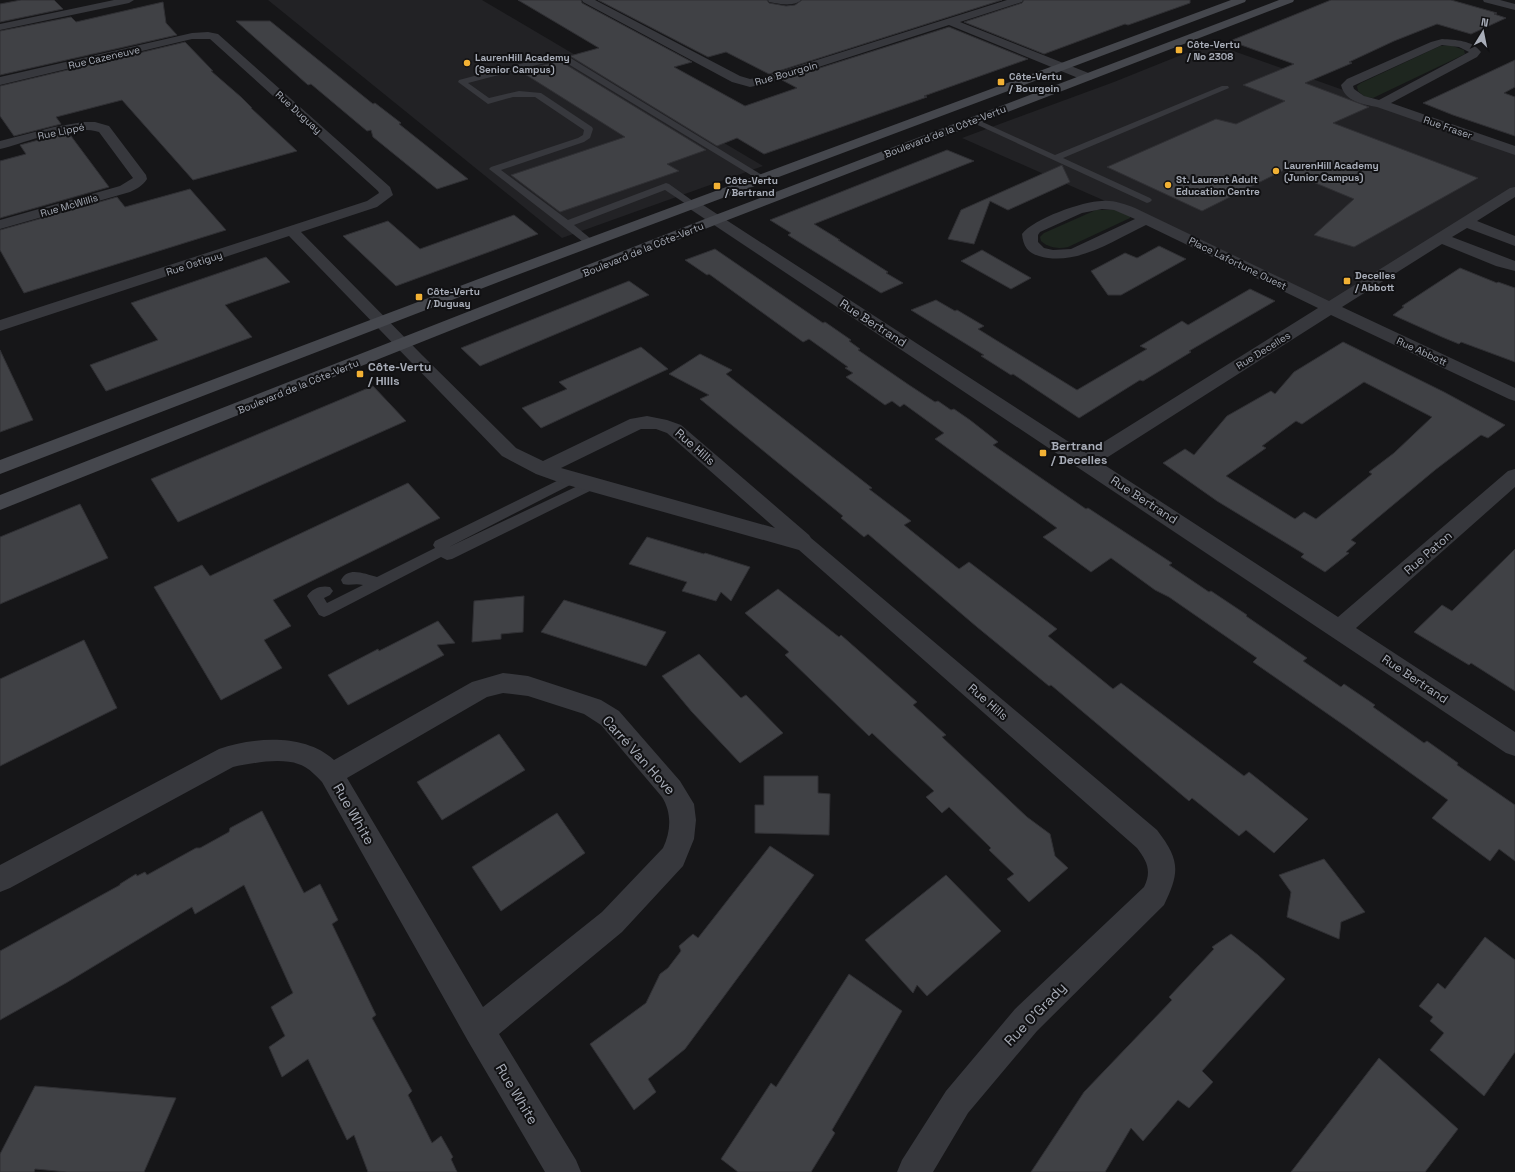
<svg xmlns="http://www.w3.org/2000/svg" width="1515" height="1172" font-family="'Space Grotesk',sans-serif">
<style>
.built{fill:#222225}
.green{fill:#1e261f}
.building{fill:#404145;stroke:#303034;fill-rule:evenodd}
.lines{fill:none;stroke-linecap:round;stroke-linejoin:round}
.service{fill:#37383d;fill-rule:evenodd}
.minor{fill:#37383d;fill-rule:evenodd}
.tertiary{fill:#37383d;fill-rule:evenodd}
.secondary{fill:#45474d;fill-rule:evenodd}
.poi-dot{fill:#f2b134;stroke:#111113;stroke-width:1.5}
.labels{text-anchor:middle;stroke-width:4;stroke-linejoin:round;paint-order:stroke}
.far-poi-label{font-size:10px;font-weight:bold;fill:#a8adb8;stroke:#111113;text-anchor:start}
.far-street-label{font-size:10px;fill:#a8adb8;stroke:#111113}
.street-label{font-size:12px;fill:#a8adb8;stroke:#111113}
.poi-label{font-size:12px;font-weight:bold;fill:#a8adb8;stroke:#111113;text-anchor:start}
.near-street-label{font-size:14px;fill:#a8adb8;stroke:#111113}
</style>
<rect width="100%" height="100%" fill="#161618"/>
<g class="built">
<path d="M 268,0 L 482,0 L 763,166 L 562,238 Z"/>
<path d="M 1211,43 L 1515,151 L 1515,191 L 1330,308 L 1146,219 L 962,138 L 1114,82 Z"/>
</g>
<g class="green">
<path d="M 1450,45 L 1464,50 L 1465,54 L 1373,98 L 1365,97 L 1358,91 L 1357,86 L 1361,83 L 1440,46 Z"/>
<path d="M 1096,210 L 1115,210 L 1130,216 L 1130,218 L 1068,247 C 1058,249 1049,248 1041,241 L 1040,237 L 1044,233 Z"/>
</g>
<g class="building">
<path d="M 21,0 L 54,0 L 63,9 L 0,22 L 0,4 Z"/>
<path d="M 518,0 L 581,0 L 582,3 L 692,62 L 674,67 L 745,106 L 797,88 L 782,80 L 949,27 L 1028,59 L 924,96 L 927,97 L 764,154 L 737,138 L 717,146 L 570,56 L 599,48 Z"/>
<path d="M 598,0 L 767,0 L 769,3 L 786,6 L 795,5 L 802,0 L 1002,0 L 769,74 L 726,52 L 708,57 Z"/>
<path d="M 1024,0 L 1190,0 L 1190,3 L 1128,25 L 1125,24 L 1044,54 L 964,22 L 1022,3 Z"/>
<path d="M 1331,0 L 1451,0 L 1497,13 L 1494,14 L 1506,18 L 1471,34 L 1437,24 L 1394,41 L 1349,62 L 1352,63 L 1305,83 L 1369,107 L 1333,123 L 1478,178 L 1354,247 L 1314,235 L 1354,199 L 1284,170 L 1202,211 L 1107,167 L 1216,119 L 1236,124 L 1285,101 L 1243,85 L 1294,64 L 1230,41 Z"/>
<path d="M 163,2 L 166,23 L 177,35 L 0,75 L 0,31 L 71,17 L 76,22 Z"/>
<path d="M 236,21 L 270,21 L 373,104 L 375,103 L 401,123 L 399,124 L 468,179 L 437,189 L 373,137 L 371,130 L 367,131 L 311,84 L 308,85 Z"/>
<path d="M 185,42 L 213,71 L 211,71 L 241,97 L 252,108 L 251,108 L 297,151 L 193,180 L 122,100 L 56,117 L 61,124 L 14,136 L 0,116 L 0,86 Z"/>
<path d="M 1515,60 L 1515,87 L 1504,93 L 1515,97 L 1515,136 L 1453,115 L 1423,103 Z"/>
<path d="M 560,61 L 706,150 L 667,164 L 679,171 L 560,212 L 511,175 L 625,137 L 520,71 Z"/>
<path d="M 68,132 L 109,187 L 0,218 L 0,161 L 26,154 L 20,145 Z"/>
<path d="M 947,150 L 974,161 L 814,224 L 840,240 L 838,240 L 888,272 L 886,273 L 903,283 L 881,293 L 791,237 L 788,235 L 791,233 L 770,220 Z"/>
<path d="M 1062,165 L 1070,182 L 1008,210 L 990,201 L 974,244 L 948,239 L 961,210 Z"/>
<path d="M 190,189 L 226,230 L 24,293 L 0,250 L 0,230 L 117,197 L 125,207 Z"/>
<path d="M 514,215 L 538,234 L 396,286 L 343,236 L 388,221 L 420,249 Z"/>
<path d="M 1159,246 L 1186,259 L 1121,295 L 1108,295 L 1091,271 L 1125,253 L 1137,258 Z"/>
<path d="M 715,249 L 823,323 L 825,322 L 851,340 L 849,341 L 860,349 L 858,350 L 909,385 L 935,402 L 938,401 L 951,410 L 954,409 L 970,420 L 998,442 L 993,445 L 1086,509 L 1088,508 L 1172,563 L 1169,565 L 1209,592 L 1211,591 L 1247,615 L 1246,616 L 1307,658 L 1303,661 L 1341,687 L 1344,684 L 1375,705 L 1373,707 L 1424,743 L 1427,741 L 1458,763 L 1457,765 L 1515,805 L 1515,861 L 1499,849 L 1490,861 L 1432,818 L 1448,800 L 1348,728 L 1253,662 L 1257,658 L 1169,597 L 1155,590 L 1111,558 L 1091,572 L 1043,537 L 1057,528 L 935,439 L 944,433 L 904,404 L 900,407 L 892,401 L 885,405 L 846,377 L 853,373 L 845,368 L 848,367 L 809,339 L 803,342 L 709,274 L 707,275 L 685,260 Z"/>
<path d="M 982,250 L 1031,278 L 1011,289 L 961,261 Z"/>
<path d="M 266,257 L 290,282 L 225,305 L 252,337 L 106,391 L 90,365 L 158,340 L 131,303 Z"/>
<path d="M 1460,268 L 1497,283 L 1498,282 L 1515,288 L 1515,362 L 1461,342 L 1459,344 L 1442,337 L 1393,315 L 1404,307 L 1402,306 Z"/>
<path d="M 629,281 L 649,295 L 480,366 L 461,348 Z"/>
<path d="M 1250,289 L 1275,301 L 1189,351 L 1191,352 L 1143,381 L 1140,380 L 1079,418 L 1013,374 L 1011,375 L 981,356 L 984,355 L 911,310 L 936,300 L 955,311 L 957,310 L 984,326 L 978,329 L 1077,390 L 1147,349 L 1140,346 L 1182,321 L 1188,325 Z"/>
<path d="M 1343,342 L 1444,392 L 1505,425 L 1488,438 L 1481,435 L 1435,470 L 1351,540 L 1356,543 L 1346,552 L 1349,553 L 1325,572 L 1301,557 L 1304,554 L 1217,501 L 1163,463 L 1185,449 L 1194,455 L 1227,416 L 1271,391 L 1275,394 L 1294,372 ZM 1364,382 L 1432,417 L 1394,453 L 1369,472 L 1372,474 L 1316,519 L 1304,512 L 1295,519 L 1226,476 L 1266,448 L 1262,446 L 1296,421 L 1302,424 Z"/>
<path d="M 641,347 L 668,369 L 541,428 L 522,408 L 567,389 L 559,382 Z"/>
<path d="M 0,350 L 33,420 L 0,432 Z"/>
<path d="M 700,354 L 732,370 L 726,374 L 872,488 L 869,489 L 911,521 L 904,525 L 959,569 L 969,562 L 1057,629 L 1048,636 L 1113,689 L 1121,683 L 1244,776 L 1249,772 L 1308,819 L 1274,853 L 1246,830 L 1239,836 L 1192,798 L 1189,801 L 1083,712 L 1051,685 L 1049,686 L 977,627 L 868,534 L 864,537 L 841,518 L 843,516 L 700,399 L 709,395 L 669,374 Z"/>
<path d="M 373,386 L 406,421 L 178,522 L 151,479 Z"/>
<path d="M 408,483 L 440,518 L 273,600 L 291,626 L 264,640 L 282,668 L 221,700 L 154,587 L 202,565 L 210,576 Z"/>
<path d="M 80,504 L 108,558 L 0,604 L 0,537 Z"/>
<path d="M 647,537 L 704,554 L 705,553 L 750,567 L 731,601 L 721,592 L 716,601 L 682,591 L 687,582 L 629,564 Z"/>
<path d="M 1515,549 L 1515,691 L 1471,663 L 1469,665 L 1414,632 L 1442,605 L 1452,611 Z"/>
<path d="M 778,589 L 839,637 L 841,635 L 917,702 L 913,705 L 946,735 L 942,737 L 1027,817 L 1050,834 L 1055,856 L 1068,868 L 1029,902 L 1007,879 L 1014,874 L 989,850 L 991,848 L 949,807 L 942,813 L 926,797 L 934,791 L 872,733 L 869,736 L 785,655 L 789,652 L 745,613 Z"/>
<path d="M 524,596 L 523,632 L 501,634 L 501,639 L 472,642 L 474,601 Z"/>
<path d="M 564,600 L 632,621 L 666,632 L 646,666 L 541,632 Z"/>
<path d="M 438,621 L 455,643 L 437,645 L 444,655 L 348,705 L 328,675 L 378,649 L 379,651 Z"/>
<path d="M 84,640 L 117,708 L 0,766 L 0,679 Z"/>
<path d="M 699,654 L 741,698 L 746,695 L 783,733 L 740,763 L 692,712 L 662,676 Z"/>
<path d="M 499,734 L 525,770 L 442,820 L 417,782 Z"/>
<path d="M 764,776 L 818,776 L 818,793 L 830,794 L 829,835 L 755,833 L 755,805 L 764,805 Z"/>
<path d="M 262,811 L 304,893 L 320,884 L 338,920 L 332,924 L 376,1015 L 372,1018 L 412,1091 L 408,1095 L 432,1143 L 441,1136 L 453,1157 L 451,1159 L 457,1172 L 368,1172 L 354,1135 L 347,1140 L 308,1059 L 282,1077 L 269,1047 L 285,1036 L 271,1007 L 293,993 L 244,885 L 195,914 L 192,907 L 66,983 L 0,1020 L 0,951 L 120,885 L 120,884 L 136,874 L 137,876 L 145,872 L 147,875 L 196,848 L 200,848 L 229,832 L 230,828 Z"/>
<path d="M 557,813 L 585,853 L 501,911 L 472,867 Z"/>
<path d="M 770,846 L 814,875 L 685,1049 L 648,1079 L 656,1092 L 634,1110 L 590,1044 L 646,1003 L 660,974 L 668,968 L 681,951 L 679,946 L 693,934 L 698,938 Z"/>
<path d="M 1324,859 L 1365,912 L 1341,922 L 1339,939 L 1287,917 L 1291,892 L 1279,875 Z"/>
<path d="M 946,875 L 1001,931 L 927,996 L 917,985 L 913,993 L 865,940 Z"/>
<path d="M 1231,934 L 1258,955 L 1285,979 L 1202,1071 L 1213,1082 L 1189,1108 L 1178,1100 L 1143,1141 L 1131,1128 L 1105,1172 L 1031,1172 L 1084,1092 L 1172,1000 L 1169,997 L 1214,949 L 1212,947 Z"/>
<path d="M 1485,937 L 1515,960 L 1515,1052 L 1484,1096 L 1430,1050 L 1444,1033 L 1430,1021 L 1433,1017 L 1419,1006 L 1438,983 L 1445,989 Z"/>
<path d="M 849,974 L 902,1011 L 832,1130 L 835,1133 L 811,1172 L 738,1172 L 721,1159 L 771,1083 L 776,1087 Z"/>
<path d="M 1379,1058 L 1458,1129 L 1425,1172 L 1291,1172 Z"/>
<path d="M 35,1086 L 176,1098 L 144,1172 L 67,1172 L 35,1169 L 34,1172 L 0,1172 L 0,1154 Z"/>
</g>
<g class="lines">
<g class="service">
<path d="M 558,54 L 564,54 L 767,178 L 765,180 L 759,180 L 560,59 L 468,83 L 489,98 L 519,91 L 541,93 L 592,127 L 593,129 L 590,138 L 584,142 L 501,170 L 568,220 L 666,183 L 669,184 L 697,204 L 692,207 L 689,206 L 665,190 L 574,225 L 596,243 L 595,245 L 587,245 L 489,169 L 491,167 L 578,138 L 583,135 L 584,130 L 535,97 L 513,97 L 488,104 L 458,82 L 459,80 Z"/>
<path d="M 1222,86 L 1228,86 L 1229,88 L 1063,158 L 1150,198 L 1152,200 L 1150,202 L 1147,203 L 969,121 L 970,119 L 976,119 L 1055,155 Z"/>
<path d="M 571,474 L 576,476 L 578,479 L 576,482 L 449,547 L 586,482 L 591,480 L 596,482 L 598,485 L 596,488 L 452,559 L 447,560 L 441,557 L 329,615 L 324,617 L 319,615 L 307,596 C 312,588 322,585 330,587 L 333,591 L 330,595 L 324,598 L 327,603 L 363,585 C 355,583 350,586 343,584 L 341,580 C 348,566 365,574 377,577 L 435,548 L 433,545 L 435,541 Z"/>
</g>
<g class="minor">
<path d="M 114,0 L 134,0 L 129,3 L 0,30 L 0,24 Z"/>
<path d="M 582,0 L 595,0 L 740,76 L 750,79 L 763,77 L 1007,0 L 1023,0 L 1022,2 L 960,22 L 1091,74 L 1093,77 L 1091,80 L 1083,80 L 949,25 L 769,83 L 750,87 L 732,82 L 583,2 Z"/>
<path d="M 768,0 L 801,0 C 795,7 778,4 769,2 Z"/>
<path d="M 208,32 L 218,34 L 390,187 L 393,195 L 377,207 L 301,232 L 422,355 L 516,448 L 543,461 L 630,419 L 647,416 L 667,420 L 681,425 L 809,535 L 811,538 L 1157,830 C 1180,860 1180,872 1164,905 L 1037,1031 L 968,1113 L 933,1172 L 897,1172 L 902,1160 L 946,1091 L 1015,1009 L 1144,887 C 1152,871 1147,861 1137,848 L 799,550 L 564,484 L 536,474 L 502,456 L 289,236 L 0,331 L 0,320 L 367,201 L 379,193 L 378,191 L 210,39 L 192,39 L 0,85 L 0,77 L 192,33 ZM 641,429 L 656,429 L 667,433 L 775,528 L 561,468 Z"/>
<path d="M 1442,39 C 1456,40 1472,40 1481,52 L 1477,57 L 1391,103 L 1515,146 L 1515,155 L 1377,107 C 1363,104 1345,102 1341,85 L 1347,79 L 1431,42 ZM 1442,45 L 1459,47 L 1469,52 L 1379,100 L 1364,96 L 1354,89 L 1353,86 L 1355,85 Z"/>
<path d="M 83,122 L 95,122 L 109,126 L 146,175 L 147,179 C 143,185 137,189 130,192 L 0,229 L 0,220 L 120,186 L 133,178 L 99,132 C 71,123 28,142 0,149 L 0,141 L 54,127 Z"/>
<path d="M 1515,187 L 1515,197 L 1477,221 L 1515,236 L 1515,246 L 1467,228 L 1452,237 L 1515,261 L 1515,271 L 1496,266 L 1442,244 L 1342,307 L 1515,388 L 1515,401 L 1509,399 L 1331,315 L 1100,462 L 1338,617 L 1508,471 L 1515,469 L 1515,487 L 1356,628 L 1515,732 L 1515,756 L 1506,753 L 687,207 L 685,204 L 687,201 L 692,200 L 697,201 L 1086,453 L 1318,308 L 1146,225 C 1114,240 1076,267 1039,256 C 1028,253 1023,246 1022,234 C 1033,219 1083,201 1102,201 C 1113,200 1124,204 1135,208 L 1329,301 L 1510,188 ZM 1102,209 L 1114,210 L 1135,219 L 1071,249 L 1053,250 L 1044,248 L 1038,242 L 1038,235 L 1040,232 L 1082,213 Z"/>
<path d="M 503,673 L 528,676 L 592,697 L 601,700 L 619,711 L 680,781 L 694,804 L 696,820 L 694,839 L 683,866 L 622,932 L 499,1034 L 576,1160 L 581,1172 L 545,1172 L 468,1041 L 322,782 C 317,777 312,771 305,767 C 287,756 253,763 233,767 L 10,888 L 0,892 L 0,865 L 219,749 C 253,737 305,733 334,760 L 472,682 ZM 503,693 L 528,696 L 584,714 L 601,725 L 662,797 C 672,813 671,831 663,848 L 602,912 L 483,1007 L 347,778 L 487,697 Z"/>
</g>
<path class="tertiary" d="M 1483,0 L 1500,0 L 1515,4 L 1515,10 L 1484,2 Z"/>
<g class="secondary">
<path d="M 1231,0 L 1246,0 L 1245,2 L 509,278 L 0,474 L 0,460 L 497,272 Z"/>
<path d="M 1279,0 L 1294,0 L 1293,2 L 720,223 L 0,510 L 0,495 L 710,217 Z"/>
</g>
</g>
<g class="poi-dot">
<rect x="1175" y="46" width="8" height="8" rx="2"/>
<circle cx="467" cy="63" r="4"/>
<rect x="997" y="78" width="8" height="8" rx="2"/>
<circle cx="1276" cy="171" r="4"/>
<circle cx="1168" cy="185" r="4"/>
<rect x="713" y="182" width="8" height="8" rx="2"/>
<rect x="1343" y="277" width="8" height="8" rx="2"/>
<rect x="415" y="293" width="8" height="8" rx="2"/>
<rect x="356" y="370" width="8" height="8" rx="2"/>
<rect x="1039" y="449" width="8" height="8" rx="2"/>
</g>
<g class="labels">
<g class="far-poi-label">
<text x="1187" y="48">Côte-Vertu<tspan x="1187" dy="12">/ No 2308</tspan></text>
<text x="475" y="61">LaurenHill Academy<tspan x="475" dy="12">(Senior Campus)</tspan></text>
<text x="1009" y="80">Côte-Vertu<tspan x="1009" dy="12">/ Bourgoin</tspan></text>
<text x="1284" y="169">LaurenHill Academy<tspan x="1284" dy="12">(Junior Campus)</tspan></text>
<text x="1176" y="183">St. Laurent Adult<tspan x="1176" dy="12">Education Centre</tspan></text>
<text x="725" y="184">Côte-Vertu<tspan x="725" dy="12">/ Bertrand</tspan></text>
<text x="1355" y="279">Decelles<tspan x="1355" dy="12">/ Abbott</tspan></text>
<text x="427" y="295">Côte-Vertu<tspan x="427" dy="12">/ Duguay</tspan></text>
</g>
<g class="far-street-label">
<text transform="translate(104 57) rotate(-13)" y="4">Rue Cazeneuve</text>
<text transform="translate(786 73) rotate(-16)" y="4">Rue Bourgoin</text>
<text transform="translate(299 112) rotate(42)" y="4">Rue Duguay</text>
<text transform="translate(1448 127) rotate(19)" y="4">Rue Fraser</text>
<text transform="translate(61 131) rotate(-12)" y="4">Rue Lippé</text>
<text transform="translate(945 131) rotate(-21)" y="4">Boulevard de la Côte-Vertu</text>
<text transform="translate(69 205) rotate(-16)" y="4">Rue McWillis</text>
<text transform="translate(643 249) rotate(-22)" y="4">Boulevard de la Côte-Vertu</text>
<text transform="translate(194 263) rotate(-18)" y="4">Rue Ostiguy</text>
<text transform="translate(1238 263) rotate(26)" y="4">Place Lafortune Ouest</text>
<text transform="translate(1263 350) rotate(-32)" y="4">Rue Decelles</text>
<text transform="translate(1422 351) rotate(25)" y="4">Rue Abbott</text>
<text transform="translate(298 386) rotate(-22)" y="4">Boulevard de la Côte-Vertu</text>
</g>
<g class="street-label">
<text transform="translate(873 323) rotate(33)" y="4">Rue Bertrand</text>
<text transform="translate(695 447) rotate(41)" y="4">Rue Hills</text>
<text transform="translate(1144 500) rotate(33)" y="4">Rue Bertrand</text>
<text transform="translate(1428 553) rotate(-41)" y="4">Rue Paton</text>
<text transform="translate(1415 679) rotate(34)" y="4">Rue Bertrand</text>
<text transform="translate(988 702) rotate(41)" y="4">Rue Hills</text>
</g>
<g class="poi-label">
<text x="368" y="371">Côte-Vertu<tspan x="368" dy="14">/ Hills</tspan></text>
<text x="1051" y="450">Bertrand<tspan x="1051" dy="14">/ Decelles</tspan></text>
</g>
<g class="near-street-label">
<text transform="translate(639 755) rotate(48)" y="5">Carré Van Hove</text>
<text transform="translate(354 814) rotate(60)" y="5">Rue White</text>
<text transform="translate(1035 1014) rotate(-46)" y="5">Rue O'Grady</text>
<text transform="translate(517 1094) rotate(59)" y="5">Rue White</text>
</g>
</g>
<g transform="translate(1483 32) rotate(10)" stroke="#111113" stroke-width="3" paint-order="stroke">
<path d="M0-3L7 15L0 10L-7 15Z" fill="#a8adb8"/>
<text y="-6" font-size="11" font-weight="bold" text-anchor="middle" fill="#a8adb8">N</text>
</g>
</svg>
